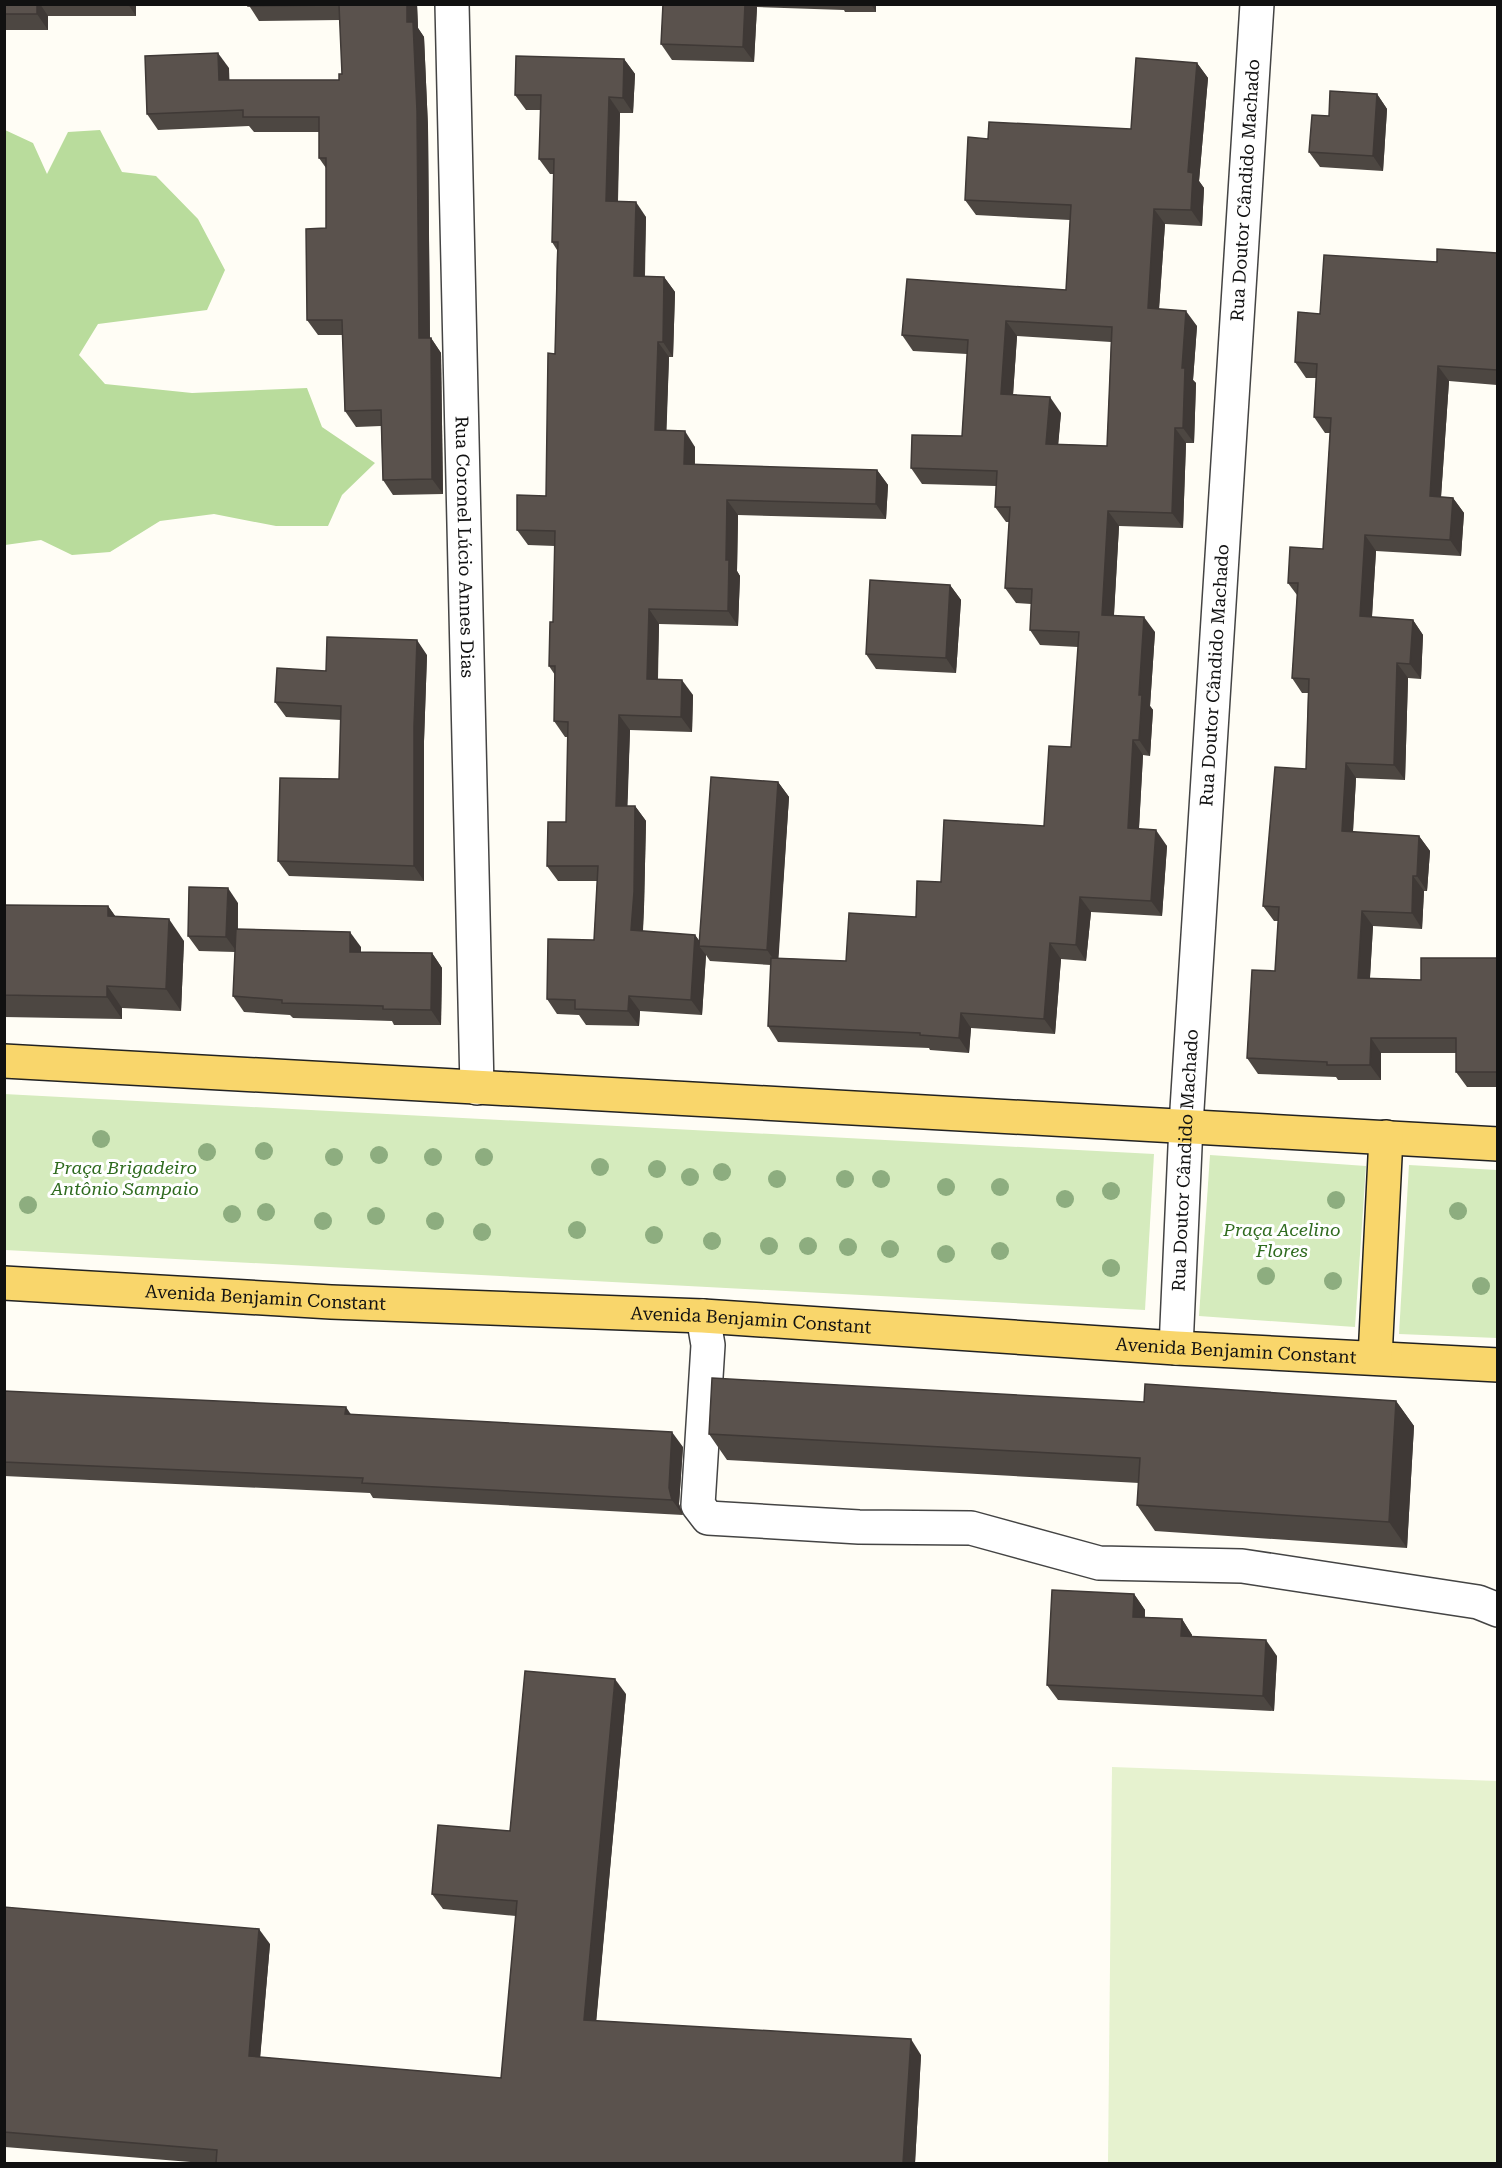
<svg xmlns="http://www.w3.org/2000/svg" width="1502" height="2168" font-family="'Roboto Serif',serif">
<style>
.green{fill:#d5ebbd}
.forest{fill:#b9dc9c}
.pitch{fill:#e6f2cf}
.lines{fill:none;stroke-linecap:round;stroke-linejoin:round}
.minor-casing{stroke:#444;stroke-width:36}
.major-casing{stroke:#222;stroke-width:36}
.minor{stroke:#fff;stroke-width:33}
.major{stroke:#f9d66b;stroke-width:33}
.tree{fill:#8dad7f}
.wall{fill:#4d4742;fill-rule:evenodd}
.shaded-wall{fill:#3f3936}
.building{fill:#5a524d;stroke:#3f3936;stroke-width:1.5;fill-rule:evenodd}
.labels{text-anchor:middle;stroke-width:6;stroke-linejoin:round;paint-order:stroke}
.street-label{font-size:18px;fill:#111;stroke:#fff}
.park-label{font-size:18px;font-style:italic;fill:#2f6b1f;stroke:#fff}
</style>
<rect width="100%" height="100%" fill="#fffdf5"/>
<g class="green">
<path d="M 4,1094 L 1154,1154 L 1145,1310 L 5,1250 Z"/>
<path d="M 1210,1155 L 1366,1166 L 1355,1327 L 1199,1316 Z"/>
<path d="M 1409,1165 L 1497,1170 L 1497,1338 L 1399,1334 Z"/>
</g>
<path class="forest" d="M 5,130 L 33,143 L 47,174 L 68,132 L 100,130 L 122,172 L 156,176 L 198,219 L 225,270 L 207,310 L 98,324 L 79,355 L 105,384 L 192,393 L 307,388 L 322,427 L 375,463 L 342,495 L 328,526 L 276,526 L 214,514 L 160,521 L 110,552 L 72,555 L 41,540 L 5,545 Z"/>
<path class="pitch" d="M 1112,1767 L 1497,1781 L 1497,2163 L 1108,2163 Z"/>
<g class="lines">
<g class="minor-casing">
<g id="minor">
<path id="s1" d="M 452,4 L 477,1088"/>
<path d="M 703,1316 L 708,1345 L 698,1505 L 708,1518 L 859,1527 L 971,1528 L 1099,1563 L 1242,1566 L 1478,1602 L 1498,1610"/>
<path id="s2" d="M 1176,1348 L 1186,1125 L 1257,4"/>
</g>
</g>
<g class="major-casing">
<g id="major">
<path d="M 4,1061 C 502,1090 1000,1114 1498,1144"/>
<path id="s3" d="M 4,1283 L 331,1302 L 703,1316 L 1176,1348 L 1498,1365"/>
<path d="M 1375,1358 L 1386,1137"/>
</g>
</g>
<use href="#minor" class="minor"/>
<use href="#major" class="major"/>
</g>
<g class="tree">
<circle cx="101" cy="1139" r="9"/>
<circle cx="264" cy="1151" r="9"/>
<circle cx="207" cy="1152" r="9"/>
<circle cx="379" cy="1155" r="9"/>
<circle cx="334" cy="1157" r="9"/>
<circle cx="433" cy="1157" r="9"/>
<circle cx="484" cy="1157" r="9"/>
<circle cx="600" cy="1167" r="9"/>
<circle cx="657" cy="1169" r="9"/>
<circle cx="722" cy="1172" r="9"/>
<circle cx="690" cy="1177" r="9"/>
<circle cx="777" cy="1179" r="9"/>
<circle cx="845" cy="1179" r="9"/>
<circle cx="881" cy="1179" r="9"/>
<circle cx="946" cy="1187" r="9"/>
<circle cx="1000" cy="1187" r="9"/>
<circle cx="1111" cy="1191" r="9"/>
<circle cx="1065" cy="1199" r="9"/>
<circle cx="1336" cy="1200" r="9"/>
<circle cx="28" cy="1205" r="9"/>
<circle cx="1458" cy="1211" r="9"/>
<circle cx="266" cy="1212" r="9"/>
<circle cx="232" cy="1214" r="9"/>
<circle cx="376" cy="1216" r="9"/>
<circle cx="323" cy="1221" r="9"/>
<circle cx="435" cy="1221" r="9"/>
<circle cx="577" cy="1230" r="9"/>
<circle cx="482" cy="1232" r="9"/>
<circle cx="654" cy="1235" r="9"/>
<circle cx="712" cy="1241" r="9"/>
<circle cx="769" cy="1246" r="9"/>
<circle cx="808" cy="1246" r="9"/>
<circle cx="848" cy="1247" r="9"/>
<circle cx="890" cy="1249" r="9"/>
<circle cx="1000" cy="1251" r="9"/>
<circle cx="946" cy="1254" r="9"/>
<circle cx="1111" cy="1268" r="9"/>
<circle cx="1266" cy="1276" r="9"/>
<circle cx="1333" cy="1281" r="9"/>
<circle cx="1481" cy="1286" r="9"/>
</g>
<g class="wall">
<path d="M 4,4 L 136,4 L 136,16 L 48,16 L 48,30 L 5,30 Z"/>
<path d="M 248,4 L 417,4 L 418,28 L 424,37 L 428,127 L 430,338 L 431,338 L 441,353 L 443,494 L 393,495 L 383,480 L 381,426 L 356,427 L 345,411 L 343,335 L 318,335 L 307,320 L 326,228 L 326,168 L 319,158 L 319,132 L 254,132 L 249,126 L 158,130 L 147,114 L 229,68 L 229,80 L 339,80 L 342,74 L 340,20 L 259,21 Z"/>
<path d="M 663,4 L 876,4 L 876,12 L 845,12 L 844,10 L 757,7 L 754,62 L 672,60 L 661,44 Z"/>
<path d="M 624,59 L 635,74 L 633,113 L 620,113 L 618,201 L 646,217 L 645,276 L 664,277 L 675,292 L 673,357 L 669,357 L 666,431 L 695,447 L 695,465 L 877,470 L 888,485 L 886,519 L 738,515 L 737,571 L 740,576 L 738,626 L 659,624 L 658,679 L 693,695 L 692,732 L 630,730 L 627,806 L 635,806 L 646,821 L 644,907 L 643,931 L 695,935 L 700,942 L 778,782 L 789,797 L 778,958 L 846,961 L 916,917 L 941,882 L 1044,826 L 1071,747 L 1078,647 L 1040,645 L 1030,630 L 1031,604 L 1016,603 L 1005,588 L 1009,522 L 1006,522 L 995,507 L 996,486 L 922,484 L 911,468 L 962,436 L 967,354 L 913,351 L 902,335 L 1066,290 L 1070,220 L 976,215 L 965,200 L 988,139 L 1131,129 L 1197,63 L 1208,78 L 1199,181 L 1204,188 L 1202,226 L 1165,224 L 1159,309 L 1197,326 L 1193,380 L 1196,383 L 1194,443 L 1186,443 L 1183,528 L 1119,526 L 1114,615 L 1155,632 L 1150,706 L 1153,710 L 1150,756 L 1143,755 L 1139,829 L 1167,846 L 1162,916 L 1091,912 L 1086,961 L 1061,959 L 1055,1034 L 971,1028 L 969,1053 L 930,1050 L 929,1048 L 778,1042 L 768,1026 L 771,965 L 710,961 L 706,955 L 702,1015 L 640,1011 L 639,1026 L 586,1025 L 579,1015 L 557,1014 L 547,999 L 594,940 L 597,881 L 558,881 L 547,866 L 566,822 L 568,737 L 565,737 L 554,721 L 555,675 L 549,666 L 553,622 L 555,546 L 528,545 L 517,530 L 546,496 L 555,354 L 557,250 L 552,242 L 554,174 L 550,174 L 539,159 L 541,110 L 526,110 L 515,95 ZM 1017,336 L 1111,342 L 1107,446 L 1058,444 L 1061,413 L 1013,395 Z"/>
<path d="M 1377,94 L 1387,109 L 1383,171 L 1320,167 L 1309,152 L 1329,116 Z"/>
<path d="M 1497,253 L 1497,385 L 1449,381 L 1441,497 L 1453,498 L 1464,513 L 1461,556 L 1376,551 L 1372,617 L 1413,620 L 1423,635 L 1421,679 L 1408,678 L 1405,780 L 1356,778 L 1353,832 L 1419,836 L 1430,851 L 1427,891 L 1424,891 L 1422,929 L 1373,926 L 1370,978 L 1421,980 L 1497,958 L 1497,1087 L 1467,1087 L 1456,1072 L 1456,1053 L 1381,1053 L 1381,1080 L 1338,1080 L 1336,1077 L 1258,1074 L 1247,1058 L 1275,971 L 1278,921 L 1274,921 L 1263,906 L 1306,769 L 1308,693 L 1302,693 L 1292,678 L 1297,595 L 1288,583 L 1323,549 L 1330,433 L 1325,433 L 1314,417 L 1316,378 L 1306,378 L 1295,362 L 1320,314 L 1437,262 Z"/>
<path d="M 950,585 L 961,600 L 956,673 L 876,669 L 866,654 Z"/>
<path d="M 427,655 L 424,741 L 424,881 L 289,876 L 278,861 L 339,779 L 341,720 L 286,717 L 275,702 L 326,671 Z"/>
<path d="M 238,903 L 238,929 L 361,947 L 361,952 L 432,953 L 442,968 L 441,1025 L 394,1025 L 392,1021 L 293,1018 L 290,1015 L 244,1012 L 233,996 L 235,952 L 199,951 L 188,936 Z"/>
<path d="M 4,905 L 108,906 L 115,916 L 184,941 L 181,1011 L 122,1008 L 122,1019 L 4,1017 Z"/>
<path d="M 4,1391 L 351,1415 L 683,1447 L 679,1504 L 683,1515 L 373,1498 L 370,1493 L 4,1476 Z"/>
<path d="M 1396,1401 L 1414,1426 L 1407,1548 L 1155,1531 L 1137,1505 L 1139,1483 L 727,1460 L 709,1434 L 1144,1402 Z"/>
<path d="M 1134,1594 L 1145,1610 L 1145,1617 L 1182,1619 L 1192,1635 L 1192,1636 L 1277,1656 L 1274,1711 L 1058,1700 L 1047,1685 Z"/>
<path d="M 626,1694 L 596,2021 L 921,2055 L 915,2163 L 203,2163 L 5,2147 L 4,2156 L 4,1907 L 270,1944 L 260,2057 L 501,2078 L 516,1916 L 443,1909 L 432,1894 L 510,1831 Z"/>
</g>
<g class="shaded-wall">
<path d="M 37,4 L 40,4 L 48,16 L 48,30 L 37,14 Z"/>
<path d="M 128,4 L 136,4 L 136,16 Z"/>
<path d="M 407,4 L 417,4 L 418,28 L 424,37 L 428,127 L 430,353 L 419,338 Z"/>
<path d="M 745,4 L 755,4 L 757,7 L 754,62 L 743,47 Z"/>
<path d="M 871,4 L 876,4 L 876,12 Z"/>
<path d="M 218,53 L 229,68 L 230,95 L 219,80 Z"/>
<path d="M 624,59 L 635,74 L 633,113 L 623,98 Z"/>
<path d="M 1197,63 L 1208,78 L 1199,181 L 1204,188 L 1202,226 L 1191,210 L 1188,172 Z"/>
<path d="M 1377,94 L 1387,109 L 1383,171 L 1373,156 Z"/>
<path d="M 609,97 L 620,113 L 617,216 L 606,201 Z"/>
<path d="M 636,202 L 646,217 L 644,291 L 634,276 Z"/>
<path d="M 1154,209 L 1165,224 L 1158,323 L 1148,308 Z"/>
<path d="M 664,277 L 675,292 L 673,357 L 663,342 Z"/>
<path d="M 1186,311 L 1197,326 L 1193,380 L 1196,383 L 1194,443 L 1183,428 L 1182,368 Z"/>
<path d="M 1006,321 L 1017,336 L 1012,409 L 1001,394 Z"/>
<path d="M 431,338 L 441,353 L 443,494 L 432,479 Z"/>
<path d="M 658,342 L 669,357 L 666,446 L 655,430 Z"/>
<path d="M 1438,366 L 1449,381 L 1440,511 L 1430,496 Z"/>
<path d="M 1050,397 L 1061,413 L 1057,459 L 1046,444 Z"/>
<path d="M 1175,428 L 1186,443 L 1183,528 L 1172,513 Z"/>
<path d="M 685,431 L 695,447 L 694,480 L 684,464 Z"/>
<path d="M 877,470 L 888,485 L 886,519 L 876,504 Z"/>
<path d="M 1453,498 L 1464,513 L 1461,556 L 1450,540 Z"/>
<path d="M 727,500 L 738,515 L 737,571 L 740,576 L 738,626 L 728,611 L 726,560 Z"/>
<path d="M 1108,511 L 1119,526 L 1113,630 L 1102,615 Z"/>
<path d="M 1365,535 L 1376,551 L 1371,631 L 1360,616 Z"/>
<path d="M 950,585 L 961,600 L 956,673 L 946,658 Z"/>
<path d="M 649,609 L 659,624 L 657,694 L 647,679 Z"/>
<path d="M 1144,617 L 1155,632 L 1150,706 L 1153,710 L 1150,756 L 1139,740 L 1139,695 Z"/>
<path d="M 1413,620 L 1423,635 L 1421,679 L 1410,664 Z"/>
<path d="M 417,640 L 427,655 L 424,741 L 424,881 L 414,866 L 414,726 Z"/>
<path d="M 1397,663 L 1408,678 L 1405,780 L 1394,765 Z"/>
<path d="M 682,680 L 693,695 L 692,732 L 681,717 Z"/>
<path d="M 619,715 L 630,730 L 627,822 L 616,806 Z"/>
<path d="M 1133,740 L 1143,755 L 1138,844 L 1128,828 Z"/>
<path d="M 1346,763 L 1356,778 L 1352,847 L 1342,831 Z"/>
<path d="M 778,782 L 789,797 L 778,966 L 767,950 Z"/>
<path d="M 635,806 L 646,821 L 644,907 L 642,945 L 631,930 Z"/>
<path d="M 1156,830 L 1167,846 L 1162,916 L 1151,901 Z"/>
<path d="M 1419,836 L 1430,851 L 1427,891 L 1417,876 Z"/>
<path d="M 1413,876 L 1424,891 L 1422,929 L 1412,913 Z"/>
<path d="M 228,888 L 238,903 L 237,952 L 226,937 Z"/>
<path d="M 1080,897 L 1091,912 L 1086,961 L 1076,945 Z"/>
<path d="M 108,906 L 123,927 L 108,916 Z"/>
<path d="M 1362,911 L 1373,926 L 1369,993 L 1358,978 Z"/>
<path d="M 169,919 L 184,941 L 181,1011 L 166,989 Z"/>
<path d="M 350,932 L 361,947 L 360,967 L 350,952 Z"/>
<path d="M 695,935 L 703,946 L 699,946 L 706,955 L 702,1015 L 691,1000 Z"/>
<path d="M 1050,943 L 1061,959 L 1055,1034 L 1044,1019 Z"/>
<path d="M 432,953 L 442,968 L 441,1025 L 431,1010 Z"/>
<path d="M 107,986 L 122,1008 L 122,1019 L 107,997 Z"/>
<path d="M 629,996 L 640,1011 L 639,1026 L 628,1011 Z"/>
<path d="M 961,1013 L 971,1028 L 969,1053 L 959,1038 Z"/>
<path d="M 1371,1038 L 1381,1053 L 1381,1080 L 1370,1065 Z"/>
<path d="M 1396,1401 L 1414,1426 L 1407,1548 L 1389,1522 Z"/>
<path d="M 346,1407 L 356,1422 L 345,1414 Z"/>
<path d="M 672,1432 L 683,1447 L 679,1504 L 683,1515 L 672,1500 L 669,1488 Z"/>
<path d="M 1134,1594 L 1145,1610 L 1144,1632 L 1133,1617 Z"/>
<path d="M 1182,1619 L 1192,1635 L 1191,1651 L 1181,1636 Z"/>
<path d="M 1266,1640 L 1277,1656 L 1274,1711 L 1263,1696 Z"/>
<path d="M 615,1679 L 626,1694 L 595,2035 L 584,2020 Z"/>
<path d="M 259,1929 L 270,1944 L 259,2071 L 249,2056 Z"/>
<path d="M 911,2039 L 921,2055 L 915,2163 L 903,2163 Z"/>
</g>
<g class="building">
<rect x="4" y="4" width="33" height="10"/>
<path d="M 248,4 L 407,4 L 407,22 L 413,22 L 417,111 L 419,338 L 431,338 L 432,479 L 383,480 L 381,410 L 345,411 L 342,320 L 307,320 L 306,229 L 326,228 L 326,158 L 319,158 L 319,117 L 243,117 L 243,110 L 147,114 L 145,56 L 218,53 L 219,80 L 339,80 L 339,74 L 342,74 L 339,5 L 248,6 Z"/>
<path d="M 663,4 L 745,4 L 743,47 L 661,44 Z"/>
<path d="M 516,56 L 624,59 L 623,98 L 609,97 L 606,201 L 636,202 L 634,276 L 664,277 L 663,342 L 658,342 L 655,430 L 685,431 L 684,464 L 877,470 L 876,504 L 727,500 L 726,560 L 729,560 L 728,611 L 649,609 L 647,679 L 682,680 L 681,717 L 619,715 L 616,806 L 635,806 L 634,892 L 631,930 L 695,935 L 691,1000 L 629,996 L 628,1011 L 575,1009 L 575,1000 L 547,999 L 548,939 L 594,940 L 598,866 L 547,866 L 548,822 L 566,822 L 568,722 L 554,721 L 555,666 L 549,666 L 550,622 L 553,622 L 555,531 L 517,530 L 517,495 L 546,496 L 548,353 L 555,354 L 558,242 L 552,242 L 554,159 L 539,159 L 541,95 L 515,95 Z"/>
<path d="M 1136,58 L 1197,63 L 1188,172 L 1193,173 L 1191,210 L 1154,209 L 1148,308 L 1186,311 L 1182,368 L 1185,368 L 1183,428 L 1175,428 L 1172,513 L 1108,511 L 1102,615 L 1144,617 L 1139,695 L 1142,695 L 1139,740 L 1133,740 L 1128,828 L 1156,830 L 1151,901 L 1080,897 L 1076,945 L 1050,943 L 1044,1019 L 961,1013 L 959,1038 L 920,1035 L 920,1033 L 768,1026 L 771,958 L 846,961 L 849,913 L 916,917 L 917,881 L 941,882 L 944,820 L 1044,826 L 1049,746 L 1071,747 L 1079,632 L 1030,630 L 1032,589 L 1005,588 L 1010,507 L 995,507 L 997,471 L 911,468 L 912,435 L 962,436 L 968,340 L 902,335 L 907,279 L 1066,290 L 1071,205 L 965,200 L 968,137 L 988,139 L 989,122 L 1131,129 ZM 1006,321 L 1112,327 L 1107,446 L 1046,444 L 1050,397 L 1001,394 Z"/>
<path d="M 1330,91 L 1377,94 L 1373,156 L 1309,152 L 1312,115 L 1329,116 Z"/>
<path d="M 1437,249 L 1497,253 L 1497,370 L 1438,366 L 1430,496 L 1453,498 L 1450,540 L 1365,535 L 1360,616 L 1413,620 L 1410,664 L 1397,663 L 1394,765 L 1346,763 L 1342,831 L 1419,836 L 1417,876 L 1413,876 L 1412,913 L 1362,911 L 1358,978 L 1421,980 L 1421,958 L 1497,958 L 1497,1072 L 1456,1072 L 1456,1038 L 1371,1038 L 1370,1065 L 1327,1065 L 1327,1062 L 1247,1058 L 1252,970 L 1275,971 L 1279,907 L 1263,906 L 1275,767 L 1306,769 L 1309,679 L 1292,678 L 1298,583 L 1288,583 L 1290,547 L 1323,549 L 1331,418 L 1314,417 L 1317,364 L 1295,362 L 1298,312 L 1320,314 L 1324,255 L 1437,262 Z"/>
<path d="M 870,580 L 950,585 L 946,658 L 866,654 Z"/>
<path d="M 327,637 L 417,640 L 414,726 L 414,866 L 278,861 L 280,778 L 339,779 L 341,706 L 275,702 L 277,668 L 326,671 Z"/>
<path d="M 711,777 L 778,782 L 767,950 L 699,946 Z"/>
<path d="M 189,887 L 228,888 L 226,937 L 188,936 Z"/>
<path d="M 4,905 L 108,906 L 108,916 L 169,919 L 166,989 L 107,986 L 107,997 L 4,995 Z"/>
<path d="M 236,929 L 350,932 L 350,952 L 432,953 L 431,1010 L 383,1009 L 383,1006 L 282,1003 L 282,1000 L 233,996 Z"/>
<path d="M 712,1378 L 1144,1402 L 1145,1384 L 1396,1401 L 1389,1522 L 1137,1505 L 1140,1458 L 709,1434 Z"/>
<path d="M 4,1391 L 346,1407 L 345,1414 L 672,1432 L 669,1488 L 672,1500 L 362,1483 L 363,1478 L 4,1462 Z"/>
<path d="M 1052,1590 L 1134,1594 L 1133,1617 L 1182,1619 L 1181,1636 L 1266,1640 L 1263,1696 L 1047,1685 Z"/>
<path d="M 525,1671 L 615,1679 L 584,2020 L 911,2039 L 903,2163 L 216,2163 L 217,2150 L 4,2132 L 4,1907 L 259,1929 L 249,2056 L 501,2078 L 517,1901 L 432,1894 L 438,1825 L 510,1831 Z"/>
</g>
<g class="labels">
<g class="street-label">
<text dy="6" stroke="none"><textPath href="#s2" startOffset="1160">Rua Doutor Cândido Machado</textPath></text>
<text dy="6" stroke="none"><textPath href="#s1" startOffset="543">Rua Coronel Lúcio Annes Dias</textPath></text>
<text dy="6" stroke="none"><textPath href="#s2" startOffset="674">Rua Doutor Cândido Machado</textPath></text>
<text dy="6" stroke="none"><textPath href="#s2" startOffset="188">Rua Doutor Cândido Machado</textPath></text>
<text dy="6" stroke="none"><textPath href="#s3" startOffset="262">Avenida Benjamin Constant</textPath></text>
<text dy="6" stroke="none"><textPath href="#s3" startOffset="748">Avenida Benjamin Constant</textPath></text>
<text dy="6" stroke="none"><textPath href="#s3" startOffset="1234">Avenida Benjamin Constant</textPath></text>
</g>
<g class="park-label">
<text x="125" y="1174">Praça Brigadeiro<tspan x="125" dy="21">Antônio Sampaio</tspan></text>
<text x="1282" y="1236">Praça Acelino<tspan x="1282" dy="21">Flores</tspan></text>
</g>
</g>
<rect width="1502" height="2168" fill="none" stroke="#111111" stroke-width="12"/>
</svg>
